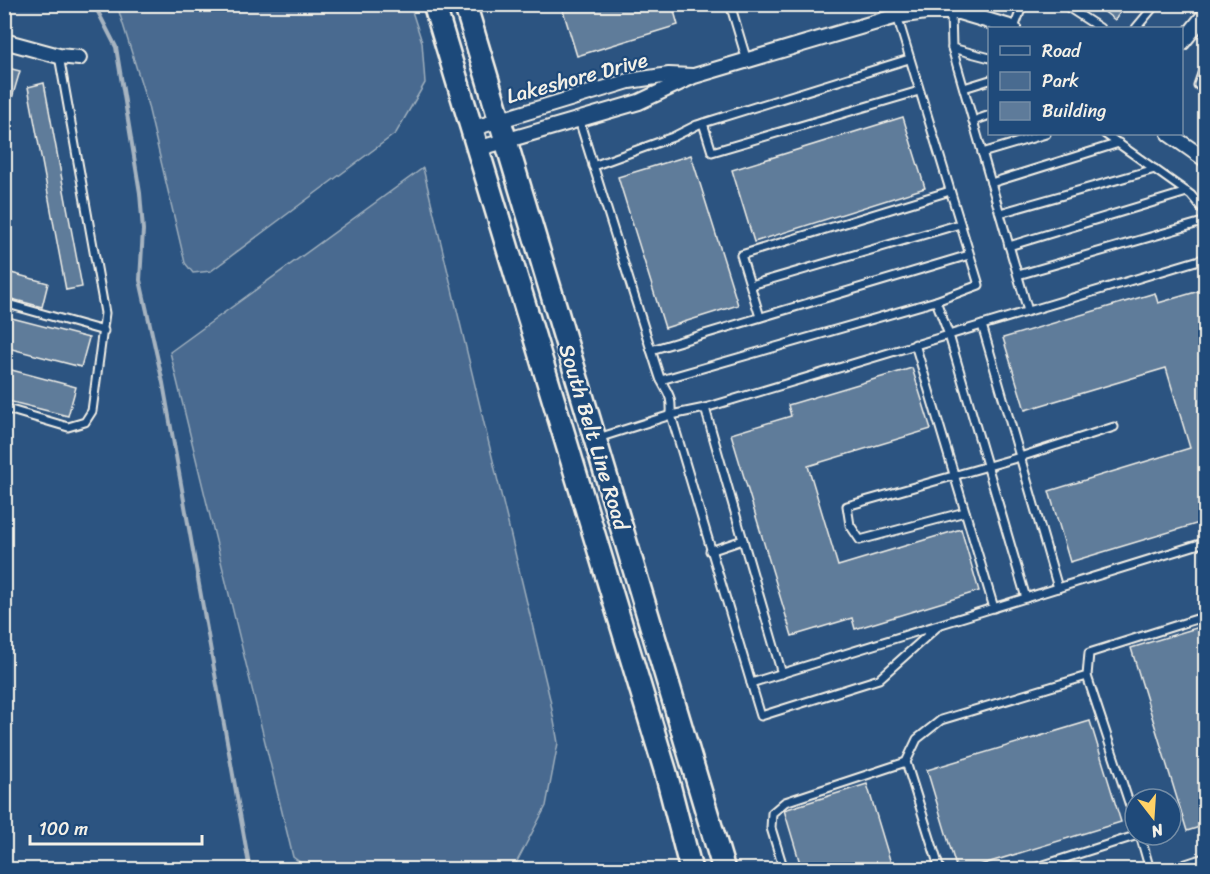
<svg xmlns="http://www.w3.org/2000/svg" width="1210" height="874" font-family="Sriracha,sans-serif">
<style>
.green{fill:#496b90;stroke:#9eaebc;stroke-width:1.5}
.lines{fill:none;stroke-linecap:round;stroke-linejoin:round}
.stream{stroke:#a7b4c0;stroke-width:4}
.building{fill:#5e7b9a;stroke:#f4f1e8;stroke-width:1.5}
.lane-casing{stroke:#f4f1e8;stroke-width:11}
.street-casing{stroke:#f4f1e8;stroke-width:18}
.primary-casing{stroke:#f4f1e8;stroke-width:26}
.lane{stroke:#1f4a7a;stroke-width:7}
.street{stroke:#1f4a7a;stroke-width:14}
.primary{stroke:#1f4a7a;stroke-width:21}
.labels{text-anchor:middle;stroke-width:4.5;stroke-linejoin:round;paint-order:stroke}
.street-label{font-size:21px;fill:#f4f1e8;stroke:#1f4a7a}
</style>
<rect width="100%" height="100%" fill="#2c5481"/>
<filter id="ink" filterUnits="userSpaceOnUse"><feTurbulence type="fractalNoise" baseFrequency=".0167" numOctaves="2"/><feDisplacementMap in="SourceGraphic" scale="12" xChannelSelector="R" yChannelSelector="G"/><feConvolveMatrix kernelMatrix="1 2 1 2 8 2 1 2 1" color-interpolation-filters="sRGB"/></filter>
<g filter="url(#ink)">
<g class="green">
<path d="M 117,5 L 410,5 L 422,42 L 425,83 L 396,133 L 211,271 L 193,273 L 185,263 L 147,102 Z"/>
<path d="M 423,168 L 550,699 L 558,743 L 546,806 L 513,869 L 309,869 L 293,857 L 170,352 Z"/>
</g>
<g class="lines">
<path class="stream" d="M 94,4 L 116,47 L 140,193 L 143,230 L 140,280 L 163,383 L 250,870"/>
</g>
<g class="building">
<path d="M 561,4 L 672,4 L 678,25 L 577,56 Z"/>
<path d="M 1094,4 L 1126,4 L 1115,20 Z"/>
<path d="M 4,67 L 20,71 L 7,115 L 4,115 Z"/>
<path d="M 44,83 L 82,287 L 66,290 L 28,87 Z"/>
<path d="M 903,117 L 925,188 L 754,242 L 732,170 Z"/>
<path d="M 691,155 L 738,305 L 665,328 L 618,177 Z"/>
<path d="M 4,271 L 48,283 L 42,307 L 4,297 Z"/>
<path d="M 1206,289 L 1206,521 L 1070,562 L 1049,491 L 1190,448 L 1166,368 L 1025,410 L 1003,338 L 1155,293 L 1158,303 Z"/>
<path d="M 4,316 L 89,338 L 81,367 L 4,347 Z"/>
<path d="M 4,368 L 76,387 L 68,416 L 4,400 Z"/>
<path d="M 912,368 L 931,429 L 808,466 L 838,566 L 961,529 L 979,591 L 855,629 L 852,618 L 792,636 L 731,434 L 791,416 L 788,405 Z"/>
<path d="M 1206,625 L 1206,825 L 1187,831 L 1131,648 Z"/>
<path d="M 1090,721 L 1121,822 L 964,870 L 957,870 L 927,770 Z"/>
<path d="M 867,784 L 893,870 L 802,870 L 784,810 Z"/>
</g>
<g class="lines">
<g class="lane-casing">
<g id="lane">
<path d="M 730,4 L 747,61"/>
<path d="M 953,4 L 951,12 L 952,48 L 990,58"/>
<path d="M 1063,4 L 1100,28"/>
<path d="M 731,8 L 743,4"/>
<path d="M 897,16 L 979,285 L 936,301 L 949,335 L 1026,598"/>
<path d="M 1014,28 L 1023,4"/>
<path d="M 1136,28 L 1156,4"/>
<path d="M 952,48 L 1028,311"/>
<path d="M 1206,62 L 1198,85 L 1206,91"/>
<path d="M 964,88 L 990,80"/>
<path d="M 579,120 L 651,350 C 654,359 657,369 660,378 C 668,395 672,394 671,415 L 751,683 L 1206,542"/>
<path d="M 973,121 L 990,115"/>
<path d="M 703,123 L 712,152 L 919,91"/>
<path d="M 1105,134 L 1191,195 L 1206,213"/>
<path d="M 982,153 L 1046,134"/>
<path d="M 593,166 L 673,137 L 697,125 L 909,59"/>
<path d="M 991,183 L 1119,143"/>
<path d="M 1000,213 L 1155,169"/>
<path d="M 1009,246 L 1187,192"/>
<path d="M 1018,275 L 1206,221"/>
<path d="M 751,285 L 960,224"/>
<path d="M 4,303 L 104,331"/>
<path d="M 760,317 L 741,255 L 950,191"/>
<path d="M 982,325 L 1058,588"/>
<path d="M 915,344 L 994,608"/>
<path d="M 651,350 L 969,255"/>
<path d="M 661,380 L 936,301"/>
<path d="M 4,408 L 68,427 L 85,422 L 92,411 L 105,313 L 59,56"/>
<path d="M 705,408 L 743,540 L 710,551"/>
<path d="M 598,438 L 671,415 L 705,408 L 1206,258"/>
<path d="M 965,512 L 860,540 L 850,525 L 847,506 L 1020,457 L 1114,427"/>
<path d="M 743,540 L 782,674"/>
<path d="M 1087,676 L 1135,821"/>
<path d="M 751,683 L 761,716 L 879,679 L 936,628"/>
<path d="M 906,762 L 940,870"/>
<path d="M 1140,835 L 1150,870"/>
<path d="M 784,870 L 771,828 L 772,813 L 785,802 L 906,762 L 917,739 L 941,720 L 1087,676 L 1089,653 L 1206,616"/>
<path d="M 1028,870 L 1138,835"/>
</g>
</g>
<g class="street-casing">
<g id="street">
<path d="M 4,41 L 59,56 L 79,58"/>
<path d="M 1182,43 L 1206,13"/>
<path d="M 471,129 L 629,81 L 669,75 L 692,76"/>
<path d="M 1169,134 L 1206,160"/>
<path d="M 477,149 L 639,102 L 694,76 L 897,16 L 926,12 L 959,12 L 1013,28"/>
<path d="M 1179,870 L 1206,861"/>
</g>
</g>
<g class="primary-casing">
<g id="primary">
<path d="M 434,4 L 666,773 L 691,870"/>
<path d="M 465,4 L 724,870"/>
</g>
</g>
<use href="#lane" class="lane"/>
<use href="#street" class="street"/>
<use href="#primary" class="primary"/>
</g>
</g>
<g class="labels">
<g class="street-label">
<text transform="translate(577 78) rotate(-15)" y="7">Lakeshore Drive</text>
<text transform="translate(594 437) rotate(73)" y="7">South Belt Line Road</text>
</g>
</g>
<rect width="1210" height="874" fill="none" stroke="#1f4a7a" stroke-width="24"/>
<rect x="12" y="12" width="1186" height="850" fill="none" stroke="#f4f1e8" stroke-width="2" filter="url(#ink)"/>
<rect x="988" y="27" width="195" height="108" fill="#1f4a7a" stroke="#748da6" stroke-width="1.5"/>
<rect x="1000" y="46" width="30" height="9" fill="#1f4a7a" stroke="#748da6" stroke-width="1.5"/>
<text x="1042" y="57" font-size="18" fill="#f4f1e8">Road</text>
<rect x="1000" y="72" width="30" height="18" fill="#496b90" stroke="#748da6" stroke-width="1.5"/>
<text x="1042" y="87" font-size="18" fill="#f4f1e8">Park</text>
<rect x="1000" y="102" width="30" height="18" fill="#5e7b9a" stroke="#748da6" stroke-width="1.5"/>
<text x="1042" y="117" font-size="18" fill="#f4f1e8">Building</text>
<g transform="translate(1153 817) rotate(163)"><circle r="28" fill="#1f4a7a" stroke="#748da6" stroke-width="1.5"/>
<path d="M0-4.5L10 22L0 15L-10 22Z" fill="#ffd166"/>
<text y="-9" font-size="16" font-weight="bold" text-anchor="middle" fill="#f4f1e8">N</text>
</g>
<path d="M30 835v9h172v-9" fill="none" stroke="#f4f1e8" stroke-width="3"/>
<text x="39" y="835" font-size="18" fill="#f4f1e8" stroke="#1f4a7a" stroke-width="4.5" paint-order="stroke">100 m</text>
</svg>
